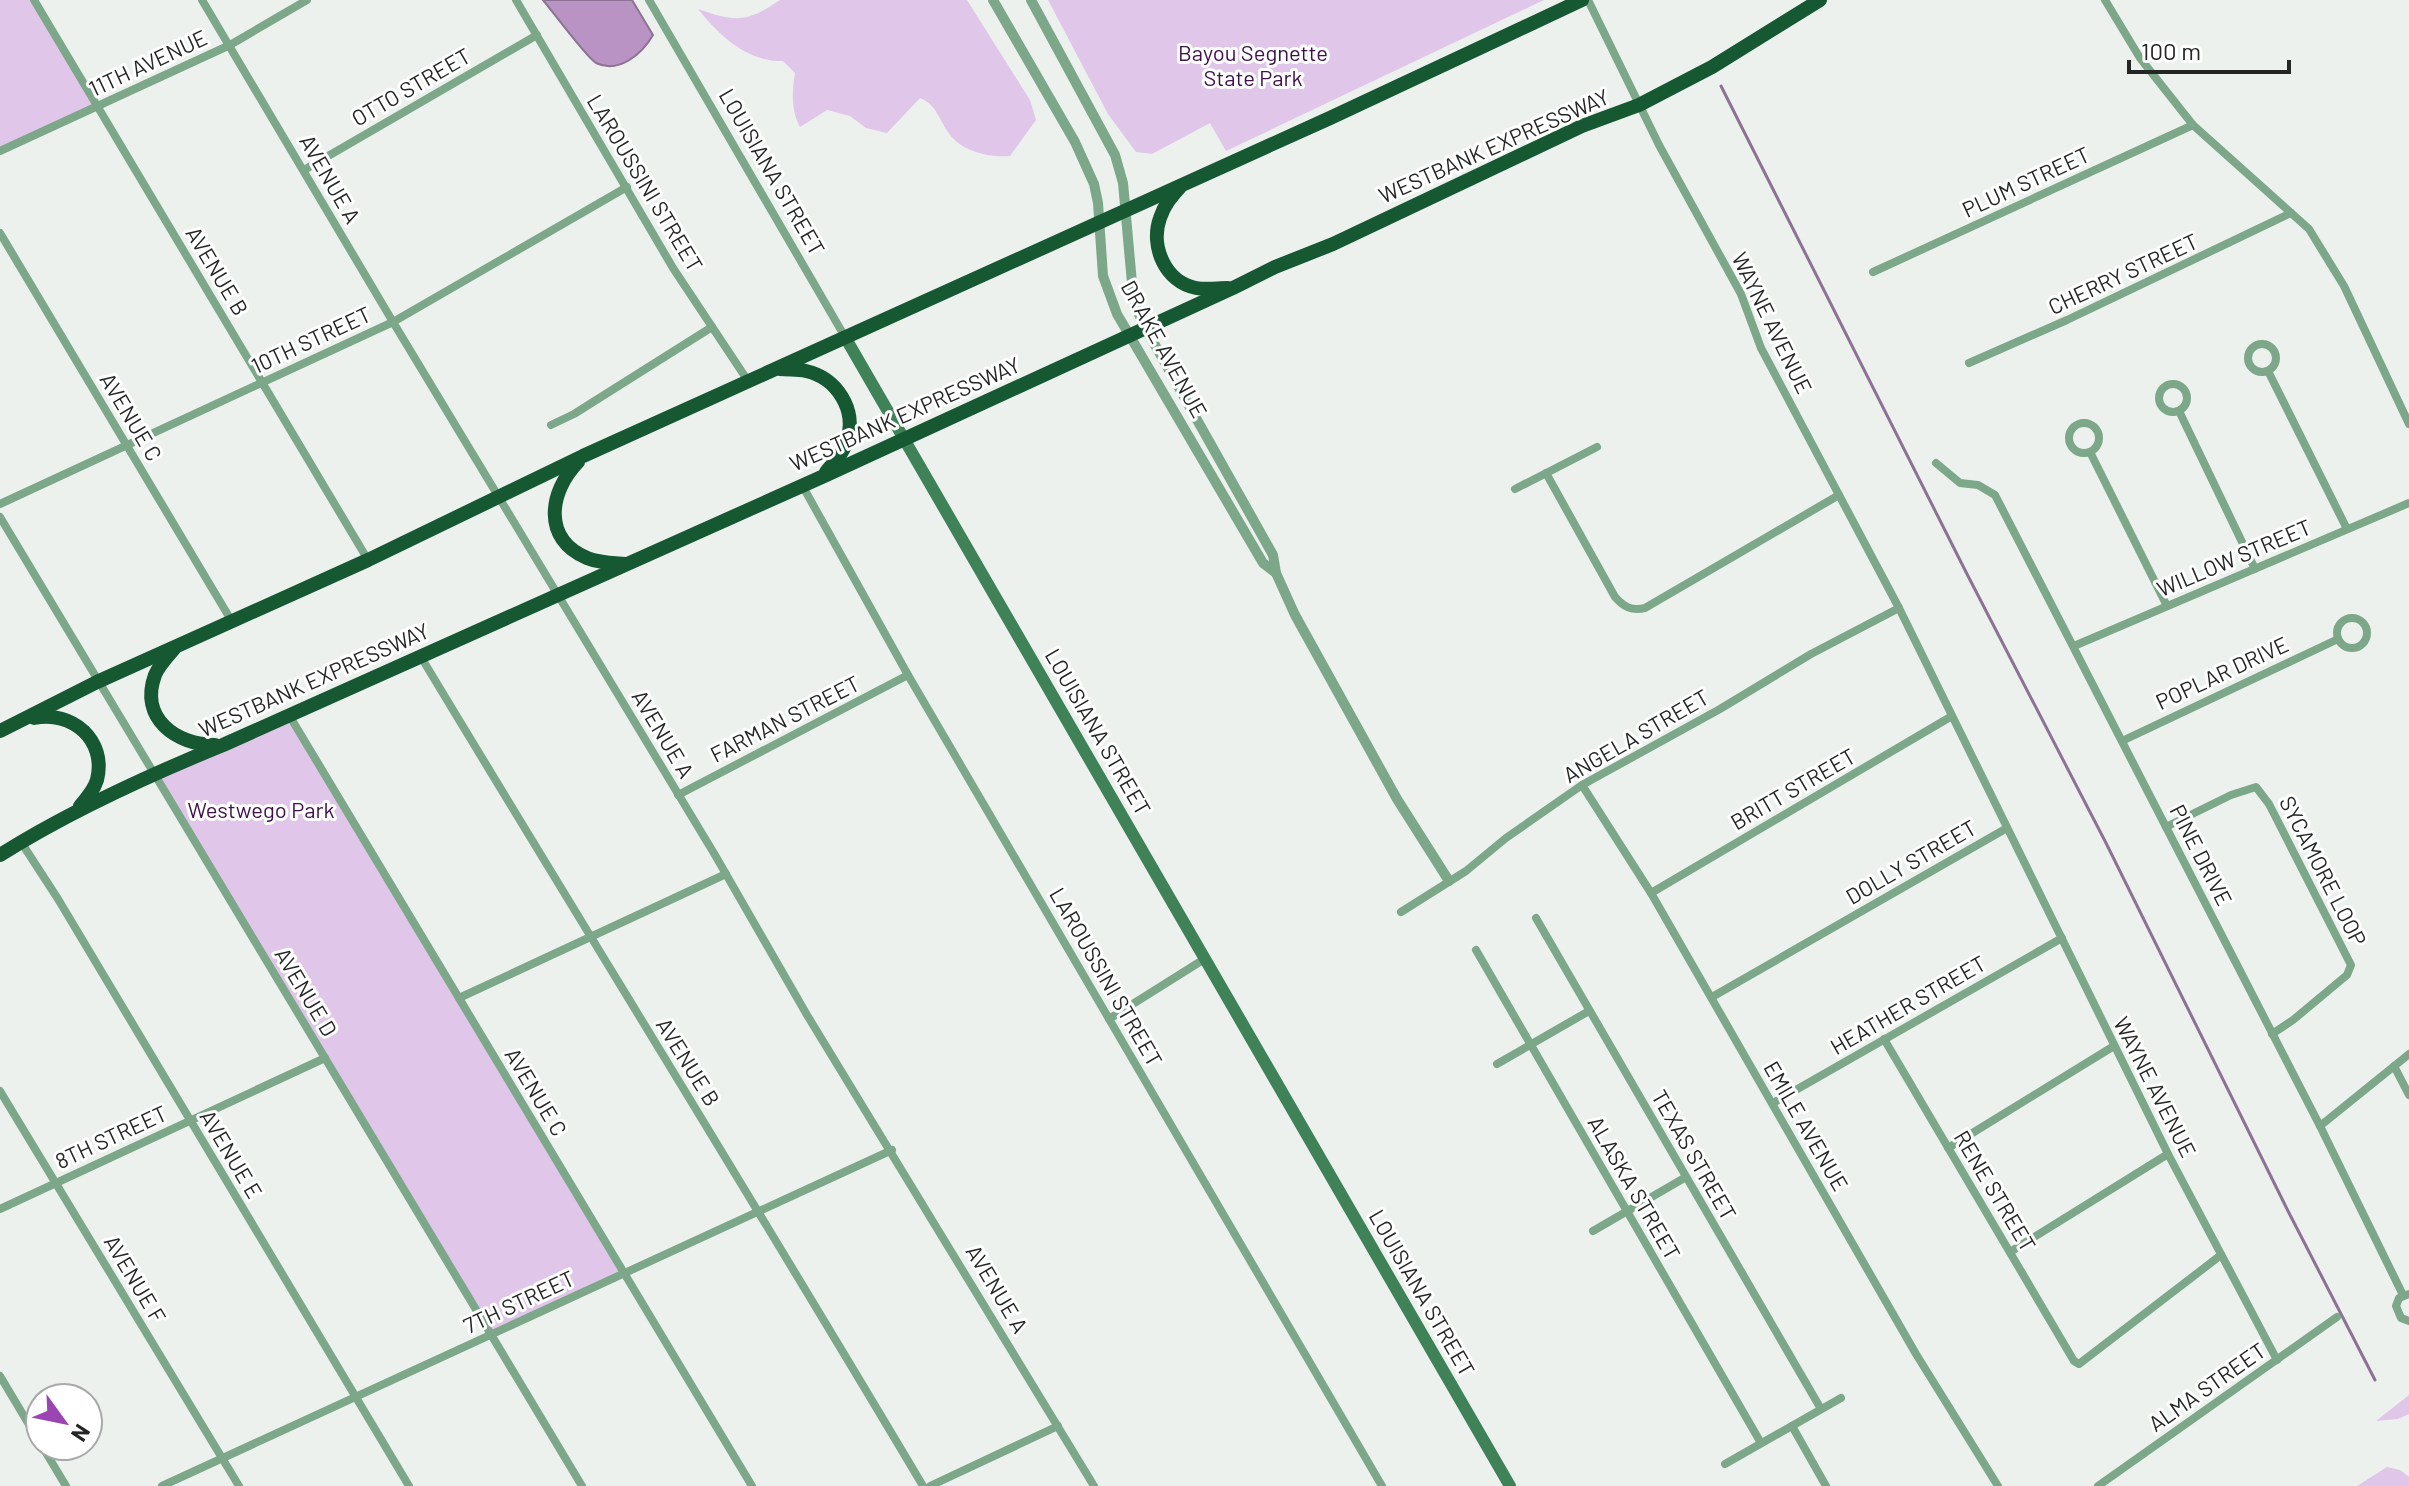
<svg xmlns="http://www.w3.org/2000/svg" width="2409" height="1486" font-family="Barlow,sans-serif">
<style>
.green{fill:#e0c6e8}
.water{fill:#b893c3;stroke:#8c7293;stroke-width:2}
.lines{fill:none;stroke-linecap:round;stroke-linejoin:round}
.stream{stroke:#8c7293;stroke-width:3}
.minor{stroke:#7ca789;stroke-width:8}
.tertiary{stroke:#7ca789;stroke-width:10}
.secondary{stroke:#3f8258;stroke-width:12}
.trunk{stroke:#155832;stroke-width:14}
.labels{text-anchor:middle;stroke-width:6;stroke-linejoin:round;paint-order:stroke}
.park-label{font-size:22px;fill:#3f104b;stroke:#fff}
.street-label{font-size:22px;fill:#242624;stroke:#fff}
</style>
<rect width="100%" height="100%" fill="#ecf1ed"/>
<g class="green">
<path d="M 0,0 L 34,0 L 96,107 L 0,151 Z"/>
<path d="M 780,0 L 967,0 L 1030,100 L 1036,120 L 1010,156 C 989,158 960,151 948,132 C 939,119 936,104 920,98 L 887,133 L 866,128 L 850,116 L 827,110 L 800,127 C 791,110 792,92 795,73 L 783,61 C 747,62 720,36 698,9 C 735,22 746,23 780,0 Z"/>
<path d="M 1048,0 L 1544,0 L 1226,151 L 1210,123 L 1152,154 L 1136,152 L 1108,114 Z"/>
<path d="M 289,715 L 624,1273 L 491,1335 L 154,773 Z"/>
<path d="M 2409,1395 L 2409,1414 L 2398,1419 L 2376,1421 Z"/>
<path d="M 2387,1467 L 2400,1470 L 2409,1477 L 2409,1486 L 2357,1486 Z"/>
</g>
<path class="water" d="M 543,0 L 632,0 L 653,35 C 642,54 619,74 596,63 C 587,58 553,12 543,0 Z"/>
<g class="lines">
<path class="stream" d="M 1721,86 L 1968,576 L 2106,843 L 2288,1211 L 2375,1380"/>
<g class="minor">
<path d="M 34,0 L 368,560"/>
<path d="M 202,0 L 393,322 L 715,855 L 807,1015 L 1094,1486"/>
<path d="M 516,0 L 673,268 L 748,381"/>
<path d="M 649,0 L 845,337"/>
<path d="M 1588,0 L 1659,145 L 1741,294 L 1761,348 L 1899,608 L 2168,1154 L 2277,1360"/>
<path d="M 2105,0 L 2140,58 L 2193,125 L 2309,229 L 2344,286 L 2409,424"/>
<path d="M 0,151 L 230,45 L 307,0"/>
<path d="M 304,170 L 537,35"/>
<path d="M 0,233 L 231,620"/>
<path d="M 1873,272 L 2193,125"/>
<circle cx="2262" cy="358" r="14"/>
<path d="M 1969,363 L 2067,320 L 2291,213"/>
<path d="M 2268,371 L 2347,529"/>
<circle cx="2173" cy="398" r="14"/>
<path d="M 2179,411 L 2255,569"/>
<circle cx="2084" cy="438" r="15"/>
<path d="M 551,425 L 574,414 L 712,327"/>
<path d="M 2090,452 L 2167,606"/>
<path d="M 1936,463 L 1960,483 L 1978,485 L 1995,495 L 2320,1126 L 2403,1295"/>
<path d="M 1546,473 L 1615,597 C 1624,607 1631,611 1645,608 L 1839,495"/>
<path d="M 802,485 L 908,675 L 1382,1486"/>
<path d="M 1515,489 L 1597,447"/>
<path d="M 0,504 L 393,322 L 627,187"/>
<path d="M 0,517 L 582,1486"/>
<circle cx="2352" cy="633" r="15"/>
<path d="M 2074,646 L 2409,503"/>
<path d="M 421,657 C 588,934 758,1208 923,1486"/>
<path d="M 289,715 L 752,1486"/>
<path d="M 2122,741 L 2338,639"/>
<path d="M 1582,785 L 1651,893 L 1916,1354 L 1998,1486"/>
<path d="M 678,795 L 908,675"/>
<path d="M 2166,827 L 2231,795 L 2256,787 L 2269,804 L 2351,965 L 2347,975 L 2293,1020 L 2272,1034"/>
<path d="M 21,842 L 58,899 L 409,1486"/>
<path d="M 1651,893 L 1952,716"/>
<path d="M 1401,912 L 1466,871 L 1506,838 L 1582,785 L 1720,709 L 1811,654 L 1899,608"/>
<path d="M 1536,918 L 1821,1409"/>
<path d="M 1476,950 L 1761,1443"/>
<path d="M 1712,997 L 2007,828"/>
<path d="M 459,998 L 726,874"/>
<path d="M 1109,1019 L 1206,958"/>
<path d="M 1884,1039 L 2074,1361 L 2079,1364 L 2221,1255"/>
<path d="M 1497,1064 L 1589,1011"/>
<path d="M 2394,1066 L 2409,1095"/>
<path d="M 0,1091 L 239,1486"/>
<path d="M 1773,1103 L 2062,938"/>
<path d="M 2320,1126 L 2409,1054"/>
<path d="M 1948,1148 L 2114,1046"/>
<path d="M 0,1209 L 325,1058"/>
<path d="M 1593,1231 L 1686,1177"/>
<path d="M 2010,1252 L 2168,1154"/>
<path d="M 2409,1294 L 2399,1298 L 2396,1306 L 2401,1318 L 2409,1321"/>
<path d="M 0,1376 L 40,1443"/>
<path d="M 1792,1426 L 1826,1486"/>
<path d="M 42,1446 L 66,1486"/>
<path d="M 1725,1464 L 1841,1398"/>
<path d="M 162,1486 L 892,1150"/>
<path d="M 930,1486 L 1058,1426"/>
<path d="M 2098,1486 L 2337,1317"/>
</g>
<g class="tertiary">
<path d="M 993,0 L 1075,142 L 1094,184 L 1098,203 L 1103,276 L 1117,314 L 1263,563 L 1276,573"/>
<path d="M 1031,0 L 1115,155 L 1123,183 L 1133,294 L 1137,310 L 1146,329 L 1273,555 L 1276,573 L 1295,615 L 1397,799 L 1449,881"/>
</g>
<path class="secondary" d="M 845,337 L 1510,1486"/>
<g class="trunk">
<path d="M 1180,187 C 1172,196 1164,205 1160,218 C 1150,246 1165,282 1196,288 C 1206,290 1218,288 1228,288"/>
<path d="M 780,369 C 789,370 798,369 806,371 C 837,378 857,410 847,440 C 844,453 834,462 826,472"/>
<path d="M 578,462 C 549,492 542,539 587,558 C 599,563 612,563 625,564"/>
<path d="M 174,649 C 167,657 159,665 155,675 C 139,718 176,745 215,745"/>
<path d="M 34,718 C 72,710 107,740 97,780 C 94,790 87,798 80,806"/>
<path d="M 0,731 L 97,682 L 368,560 L 583,456 L 1330,118 L 1582,0"/>
<path d="M 0,855 C 70,811 147,776 223,745 L 824,476 L 1233,288 L 1275,267 L 1333,244 L 1582,126 L 1639,105 L 1712,67 L 1820,0"/>
</g>
</g>
<g class="labels">
<g class="park-label">
<text x="1253" y="61">Bayou Segnette<tspan x="1253" dy="25">State Park</tspan></text>
<text x="261" y="818">Westwego Park</text>
</g>
<g class="street-label">
<text transform="translate(148 63) rotate(-25)" y="8">11TH AVENUE</text>
<text transform="translate(411 87) rotate(-30)" y="8">OTTO STREET</text>
<text transform="translate(1494 146) rotate(-24)" y="8">WESTBANK EXPRESSWAY</text>
<text transform="translate(772 172) rotate(60)" y="8">LOUISIANA STREET</text>
<text transform="translate(330 179) rotate(60)" y="8">AVENUE A</text>
<text transform="translate(2026 182) rotate(-25)" y="8">PLUM STREET</text>
<text transform="translate(645 183) rotate(59)" y="8">LAROUSSINI STREET</text>
<text transform="translate(217 271) rotate(59)" y="8">AVENUE B</text>
<text transform="translate(2123 274) rotate(-25)" y="8">CHERRY STREET</text>
<text transform="translate(1772 323) rotate(64)" y="8">WAYNE AVENUE</text>
<text transform="translate(311 340) rotate(-25)" y="8">10TH STREET</text>
<text transform="translate(1164 349) rotate(61)" y="8">DRAKE AVENUE</text>
<text transform="translate(905 414) rotate(-24)" y="8">WESTBANK EXPRESSWAY</text>
<text transform="translate(131 417) rotate(59)" y="8">AVENUE C</text>
<text transform="translate(2234 558) rotate(-23)" y="8">WILLOW STREET</text>
<text transform="translate(2222 673) rotate(-25)" y="8">POPLAR DRIVE</text>
<text transform="translate(314 680) rotate(-24)" y="8">WESTBANK EXPRESSWAY</text>
<text transform="translate(785 719) rotate(-27)" y="8">FARMAN STREET</text>
<text transform="translate(1098 732) rotate(60)" y="8">LOUISIANA STREET</text>
<text transform="translate(663 734) rotate(59)" y="8">AVENUE A</text>
<text transform="translate(1636 736) rotate(-30)" y="8">ANGELA STREET</text>
<text transform="translate(1793 789) rotate(-30)" y="8">BRITT STREET</text>
<text transform="translate(2201 855) rotate(63)" y="8">PINE DRIVE</text>
<text transform="translate(1911 862) rotate(-30)" y="8">DOLLY STREET</text>
<text transform="translate(2323 871) rotate(63)" y="8">SYCAMORE LOOP</text>
<text transform="translate(1106 977) rotate(60)" y="8">LAROUSSINI STREET</text>
<text transform="translate(306 992) rotate(59)" y="8">AVENUE D</text>
<text transform="translate(1908 1005) rotate(-30)" y="8">HEATHER STREET</text>
<text transform="translate(688 1062) rotate(58)" y="8">AVENUE B</text>
<text transform="translate(2155 1087) rotate(63)" y="8">WAYNE AVENUE</text>
<text transform="translate(536 1092) rotate(59)" y="8">AVENUE C</text>
<text transform="translate(1806 1126) rotate(60)" y="8">EMILE AVENUE</text>
<text transform="translate(111 1137) rotate(-25)" y="8">8TH STREET</text>
<text transform="translate(231 1154) rotate(59)" y="8">AVENUE E</text>
<text transform="translate(1694 1155) rotate(60)" y="8">TEXAS STREET</text>
<text transform="translate(1634 1188) rotate(60)" y="8">ALASKA STREET</text>
<text transform="translate(1995 1191) rotate(59)" y="8">RENE STREET</text>
<text transform="translate(135 1279) rotate(59)" y="8">AVENUE F</text>
<text transform="translate(997 1289) rotate(59)" y="8">AVENUE A</text>
<text transform="translate(1422 1293) rotate(60)" y="8">LOUISIANA STREET</text>
<text transform="translate(519 1302) rotate(-25)" y="8">7TH STREET</text>
<text transform="translate(2207 1387) rotate(-35)" y="8">ALMA STREET</text>
</g>
</g>
<g transform="translate(64 1422) rotate(123)"><circle r="38" fill="#ffffff" stroke="#a7a8a7" stroke-width="2"/>
<path d="M0-6L14 30L0 20L-14 30Z" fill="#9a45b2"/>
<text y="-12" font-size="22" font-weight="bold" text-anchor="middle" fill="#242624">N</text>
</g>
<path d="M2129 60v12h160v-12" fill="none" stroke="#242624" stroke-width="4"/>
<text x="2141" y="60" font-size="24" fill="#242624" stroke="#ffffff" stroke-width="6" paint-order="stroke">100 m</text>
</svg>
